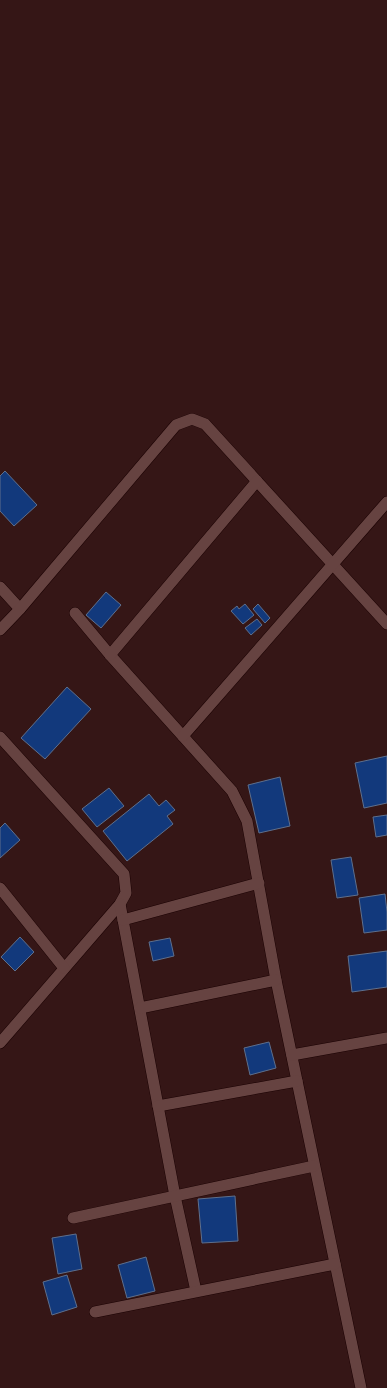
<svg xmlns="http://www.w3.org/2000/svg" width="387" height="1388" font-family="'Archivo Narrow',sans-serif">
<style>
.building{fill:#12397c;stroke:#5e6f8c}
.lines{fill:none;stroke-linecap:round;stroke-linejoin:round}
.minor-casing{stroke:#1b0203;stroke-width:12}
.minor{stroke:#664341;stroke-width:11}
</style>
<rect width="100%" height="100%" fill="#351616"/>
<g class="building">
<path d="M 5,471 L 37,505 L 14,526 L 0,511 L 0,476 Z"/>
<path d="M 106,592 L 121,605 L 101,628 L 86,615 Z"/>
<path d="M 245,604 L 254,615 L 243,624 L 231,611 L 237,606 L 239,609 Z"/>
<path d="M 258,604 L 270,618 L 265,623 L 253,609 Z"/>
<path d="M 257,619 L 262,625 L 251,635 L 245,628 Z"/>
<path d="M 67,687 L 91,709 L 45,759 L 21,738 Z"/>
<path d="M 387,756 L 387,803 L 364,808 L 355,763 Z"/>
<path d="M 280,777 L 290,826 L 259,833 L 248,785 Z"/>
<path d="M 109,788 L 124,806 L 97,827 L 82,809 Z"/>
<path d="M 149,794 L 159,806 L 166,800 L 175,810 L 167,816 L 173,824 L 127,861 L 103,831 Z"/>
<path d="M 387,815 L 387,835 L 376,837 L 373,817 Z"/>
<path d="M 5,823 L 20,840 L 0,858 L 0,828 Z"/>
<path d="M 351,857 L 358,895 L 337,898 L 331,860 Z"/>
<path d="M 385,894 L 387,912 L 387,930 L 364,933 L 359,898 Z"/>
<path d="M 20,937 L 34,952 L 15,971 L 1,957 Z"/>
<path d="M 170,938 L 174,956 L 153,961 L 149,942 Z"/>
<path d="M 387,951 L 387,987 L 352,992 L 348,956 Z"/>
<path d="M 269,1042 L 276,1068 L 250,1075 L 244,1048 Z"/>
<path d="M 235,1196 L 238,1241 L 202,1243 L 198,1199 Z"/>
<path d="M 76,1234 L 82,1269 L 58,1274 L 52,1238 Z"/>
<path d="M 146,1257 L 155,1291 L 127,1298 L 118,1265 Z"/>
<path d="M 67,1275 L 77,1307 L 52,1315 L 43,1282 Z"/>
</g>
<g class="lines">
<g class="minor-casing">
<g id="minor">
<path d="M 0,587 L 20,609"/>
<path d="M 75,613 L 110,655 L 232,791 L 247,821 L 276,980 L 361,1388"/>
<path d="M 0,630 L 20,609 L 176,425 L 192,419 L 205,424 L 387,624"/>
<path d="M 110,655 L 257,481"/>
<path d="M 183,736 L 387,502"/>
<path d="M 0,737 L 124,874 L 126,893 L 120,904 L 0,1043"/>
<path d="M 0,888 L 64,968"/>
<path d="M 120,904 L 175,1196 L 196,1291"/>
<path d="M 123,920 L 259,883"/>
<path d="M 140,1008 L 276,980"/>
<path d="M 292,1055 L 387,1038"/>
<path d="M 158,1106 L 297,1081"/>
<path d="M 73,1218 L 314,1166"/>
<path d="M 95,1312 L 335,1264"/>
</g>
</g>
<use href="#minor" class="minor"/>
</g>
</svg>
